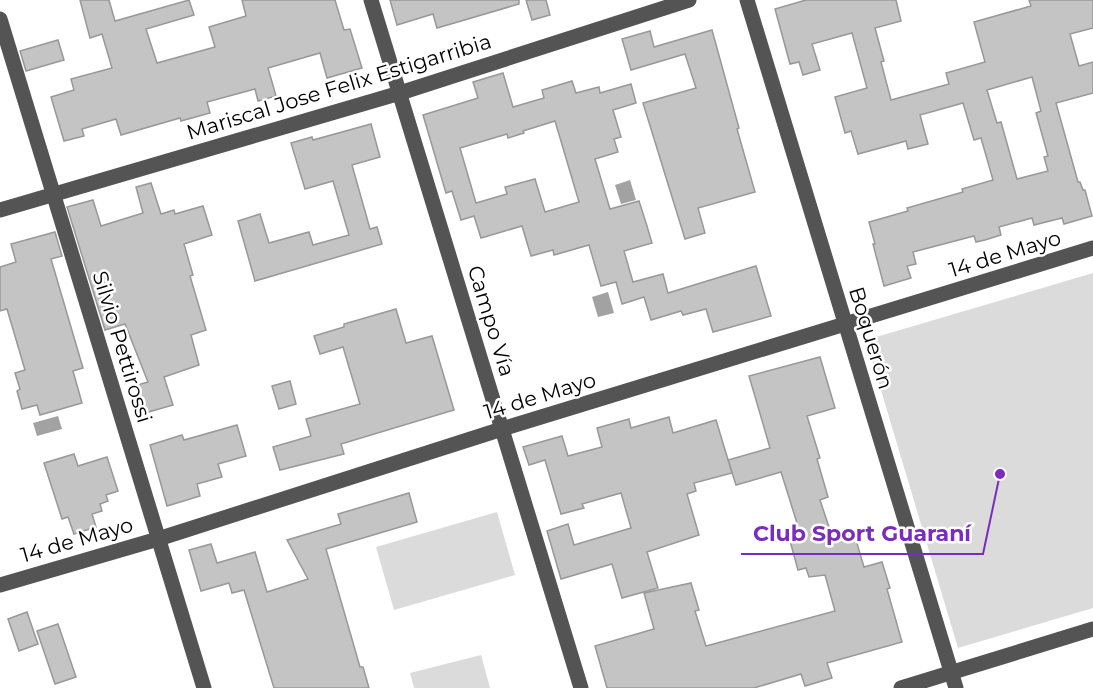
<svg xmlns="http://www.w3.org/2000/svg" width="1093" height="688" font-family="Montserrat,sans-serif">
<style>
.green{fill:#dbdbdb}
.water{fill:#a2a2a2}
.building{fill:#c4c4c4;stroke:#989898;stroke-width:1.5;fill-rule:evenodd}
.lines{fill:none;stroke-linecap:round;stroke-linejoin:round}
.minor{stroke:#545454;stroke-width:15}
.labels{text-anchor:middle;stroke-width:5;stroke-linejoin:round;paint-order:stroke}
.street-label{font-size:21px;fill:#000;stroke:#fff}
.leader{fill:none;stroke:#7b2cbf;stroke-width:2}
.callout-dot{fill:#7b2cbf;stroke:#fff;stroke-width:2}
.callout-label{font-size:22px;text-anchor:middle;font-weight:bold;fill:#7b2cbf;stroke:#fff;stroke-width:5;stroke-linejoin:round;paint-order:stroke}
</style>
<rect width="100%" height="100%" fill="#fff"/>
<g class="green">
<path d="M 1093,273 L 1093,608 L 958,648 L 866,340 Z"/>
<path d="M 497,512 L 515,575 L 394,610 L 376,547 Z"/>
<path d="M 481,655 L 490,688 L 414,688 L 410,673 Z"/>
</g>
<g class="water">
<path d="M 630,180 L 636,200 L 621,204 L 615,185 Z"/>
<path d="M 608,292 L 614,313 L 598,317 L 592,297 Z"/>
<path d="M 58,416 L 62,429 L 37,436 L 33,423 Z"/>
</g>
<g class="building">
<path d="M 80,0 L 109,0 L 115,21 L 189,0 L 194,15 L 146,29 L 157,63 L 215,47 L 209,27 L 246,16 L 242,0 L 335,0 L 344,30 L 350,29 L 362,68 L 327,78 L 320,53 L 268,68 L 276,96 L 258,101 L 255,89 L 207,102 L 210,113 L 181,121 L 180,118 L 121,135 L 116,119 L 82,129 L 84,136 L 64,141 L 51,97 L 74,90 L 71,79 L 112,68 L 102,34 L 90,38 Z"/>
<path d="M 390,0 L 519,0 L 519,4 L 437,28 L 433,14 L 397,25 Z"/>
<path d="M 526,0 L 546,0 L 550,15 L 532,20 Z"/>
<path d="M 806,0 L 896,0 L 901,21 L 875,28 L 884,61 L 881,62 L 891,100 L 949,84 L 946,73 L 985,62 L 974,22 L 1031,6 L 1029,0 L 1093,0 L 1093,28 L 1070,34 L 1079,66 L 1093,62 L 1093,93 L 1056,103 L 1078,182 L 1080,182 L 1083,190 L 1085,190 L 1092,216 L 1064,224 L 1062,218 L 1034,225 L 1032,218 L 999,227 L 1001,235 L 985,240 L 976,242 L 974,236 L 913,252 L 916,264 L 907,266 L 911,278 L 884,286 L 873,244 L 875,244 L 869,222 L 908,211 L 907,208 L 963,192 L 962,189 L 993,180 L 981,138 L 974,140 L 963,103 L 920,115 L 928,144 L 908,149 L 906,141 L 858,154 L 851,131 L 845,133 L 835,97 L 867,88 L 852,33 L 812,44 L 820,70 L 803,75 L 799,62 L 790,64 L 775,9 ZM 1032,77 L 1041,111 L 1036,113 L 1048,156 L 1044,157 L 1048,171 L 1017,179 L 1001,122 L 997,123 L 987,90 Z"/>
<path d="M 712,30 L 739,128 L 737,129 L 755,192 L 698,208 L 705,233 L 685,239 L 643,103 L 696,88 L 685,54 L 631,70 L 622,39 L 650,31 L 654,47 Z"/>
<path d="M 58,40 L 64,60 L 26,71 L 20,51 Z"/>
<path d="M 503,73 L 513,107 L 544,98 L 542,90 L 572,81 L 576,93 L 599,87 L 600,93 L 631,84 L 636,103 L 613,110 L 621,137 L 614,139 L 618,152 L 595,159 L 610,209 L 639,201 L 647,226 L 652,243 L 624,251 L 633,282 L 663,274 L 668,293 L 756,266 L 771,316 L 713,332 L 706,309 L 683,315 L 681,311 L 651,320 L 644,297 L 622,304 L 616,282 L 601,286 L 589,245 L 554,255 L 553,250 L 531,256 L 522,226 L 481,238 L 474,216 L 461,220 L 452,191 L 446,193 L 423,115 L 478,98 L 473,82 ZM 555,121 L 579,202 L 545,212 L 535,179 L 505,187 L 507,194 L 476,203 L 460,148 L 507,134 L 508,138 L 524,133 L 523,131 Z"/>
<path d="M 371,124 L 380,157 L 352,165 L 370,229 L 377,227 L 382,244 L 255,281 L 238,221 L 260,214 L 269,243 L 309,232 L 313,245 L 349,235 L 333,181 L 305,189 L 291,143 L 312,137 L 313,140 Z"/>
<path d="M 151,183 L 161,214 L 174,210 L 175,214 L 203,206 L 212,235 L 184,244 L 193,275 L 190,276 L 206,330 L 191,335 L 199,365 L 164,377 L 173,405 L 145,413 L 137,385 L 148,382 L 125,324 L 105,330 L 67,207 L 93,200 L 101,226 L 143,213 L 136,187 Z"/>
<path d="M 55,232 L 62,256 L 51,259 L 83,368 L 73,371 L 82,403 L 40,415 L 37,405 L 22,409 L 17,391 L 20,389 L 15,373 L 25,370 L 7,309 L 0,311 L 0,267 L 16,262 L 11,244 Z"/>
<path d="M 396,309 L 406,343 L 432,336 L 454,410 L 341,444 L 344,454 L 280,470 L 273,447 L 311,436 L 306,419 L 360,404 L 343,347 L 320,354 L 314,336 L 344,327 L 344,324 Z"/>
<path d="M 820,357 L 835,408 L 807,416 L 820,458 L 817,459 L 828,497 L 820,500 L 832,536 L 843,533 L 844,535 L 854,533 L 864,567 L 882,562 L 890,588 L 887,589 L 902,642 L 827,663 L 832,678 L 805,686 L 801,674 L 754,688 L 607,688 L 595,646 L 654,629 L 644,593 L 691,583 L 699,610 L 695,611 L 706,646 L 835,611 L 825,575 L 809,577 L 806,568 L 798,570 L 787,530 L 795,528 L 793,524 L 797,523 L 781,472 L 736,485 L 728,460 L 770,448 L 749,376 Z"/>
<path d="M 290,381 L 296,404 L 279,409 L 272,386 Z"/>
<path d="M 669,417 L 673,433 L 716,420 L 732,473 L 694,483 L 696,491 L 687,494 L 699,535 L 647,552 L 658,588 L 622,598 L 612,564 L 561,579 L 547,531 L 568,524 L 574,545 L 631,528 L 621,493 L 582,504 L 584,508 L 561,514 L 545,460 L 529,465 L 523,447 L 562,436 L 568,456 L 602,447 L 597,428 L 629,419 L 631,428 Z"/>
<path d="M 237,425 L 246,456 L 218,464 L 222,477 L 197,484 L 200,496 L 167,506 L 150,445 L 182,435 L 184,440 Z"/>
<path d="M 74,454 L 78,466 L 107,457 L 118,491 L 106,495 L 108,501 L 100,504 L 102,511 L 92,514 L 96,527 L 74,534 L 68,517 L 62,519 L 44,463 Z"/>
<path d="M 409,493 L 417,522 L 326,549 L 360,667 L 363,667 L 369,688 L 274,688 L 244,590 L 232,593 L 229,583 L 201,591 L 189,550 L 211,544 L 217,563 L 255,552 L 267,592 L 308,579 L 287,540 L 341,524 L 338,514 Z"/>
<path d="M 27,612 L 38,644 L 19,651 L 8,619 Z"/>
<path d="M 58,624 L 76,677 L 55,684 L 37,631 Z"/>
</g>
<g class="lines">
<g class="minor">
<path d="M 371,0 L 581,688"/>
<path d="M 747,0 L 956,688"/>
<path d="M 0,19 L 204,688"/>
<path d="M 0,210 L 400,93 L 689,0"/>
<path d="M 0,585 L 158,539 L 502,429 L 1093,248"/>
<path d="M 901,688 L 1093,629"/>
</g>
</g>
<g class="labels">
<g class="street-label">
<text transform="translate(339 87) rotate(-17)" y="7">Mariscal Jose Felix Estigarribia</text>
<text transform="translate(1005 254) rotate(-17)" y="7">14 de Mayo</text>
<text transform="translate(491 321) rotate(73)" y="7">Campo Vía</text>
<text transform="translate(871 338) rotate(73)" y="7">Boquerón</text>
<text transform="translate(122 347) rotate(73)" y="7">Silvio Pettirossi</text>
<text transform="translate(540 396) rotate(-17)" y="7">14 de Mayo</text>
<text transform="translate(77 540) rotate(-16)" y="7">14 de Mayo</text>
</g>
</g>
<path class="leader" d="M1000 474L983 554H741"/>
<circle class="callout-dot" cx="1000" cy="474" r="6"/>
<g class="callout-label">
<text x="862" y="541">Club Sport Guaraní</text>
</g>
</svg>
